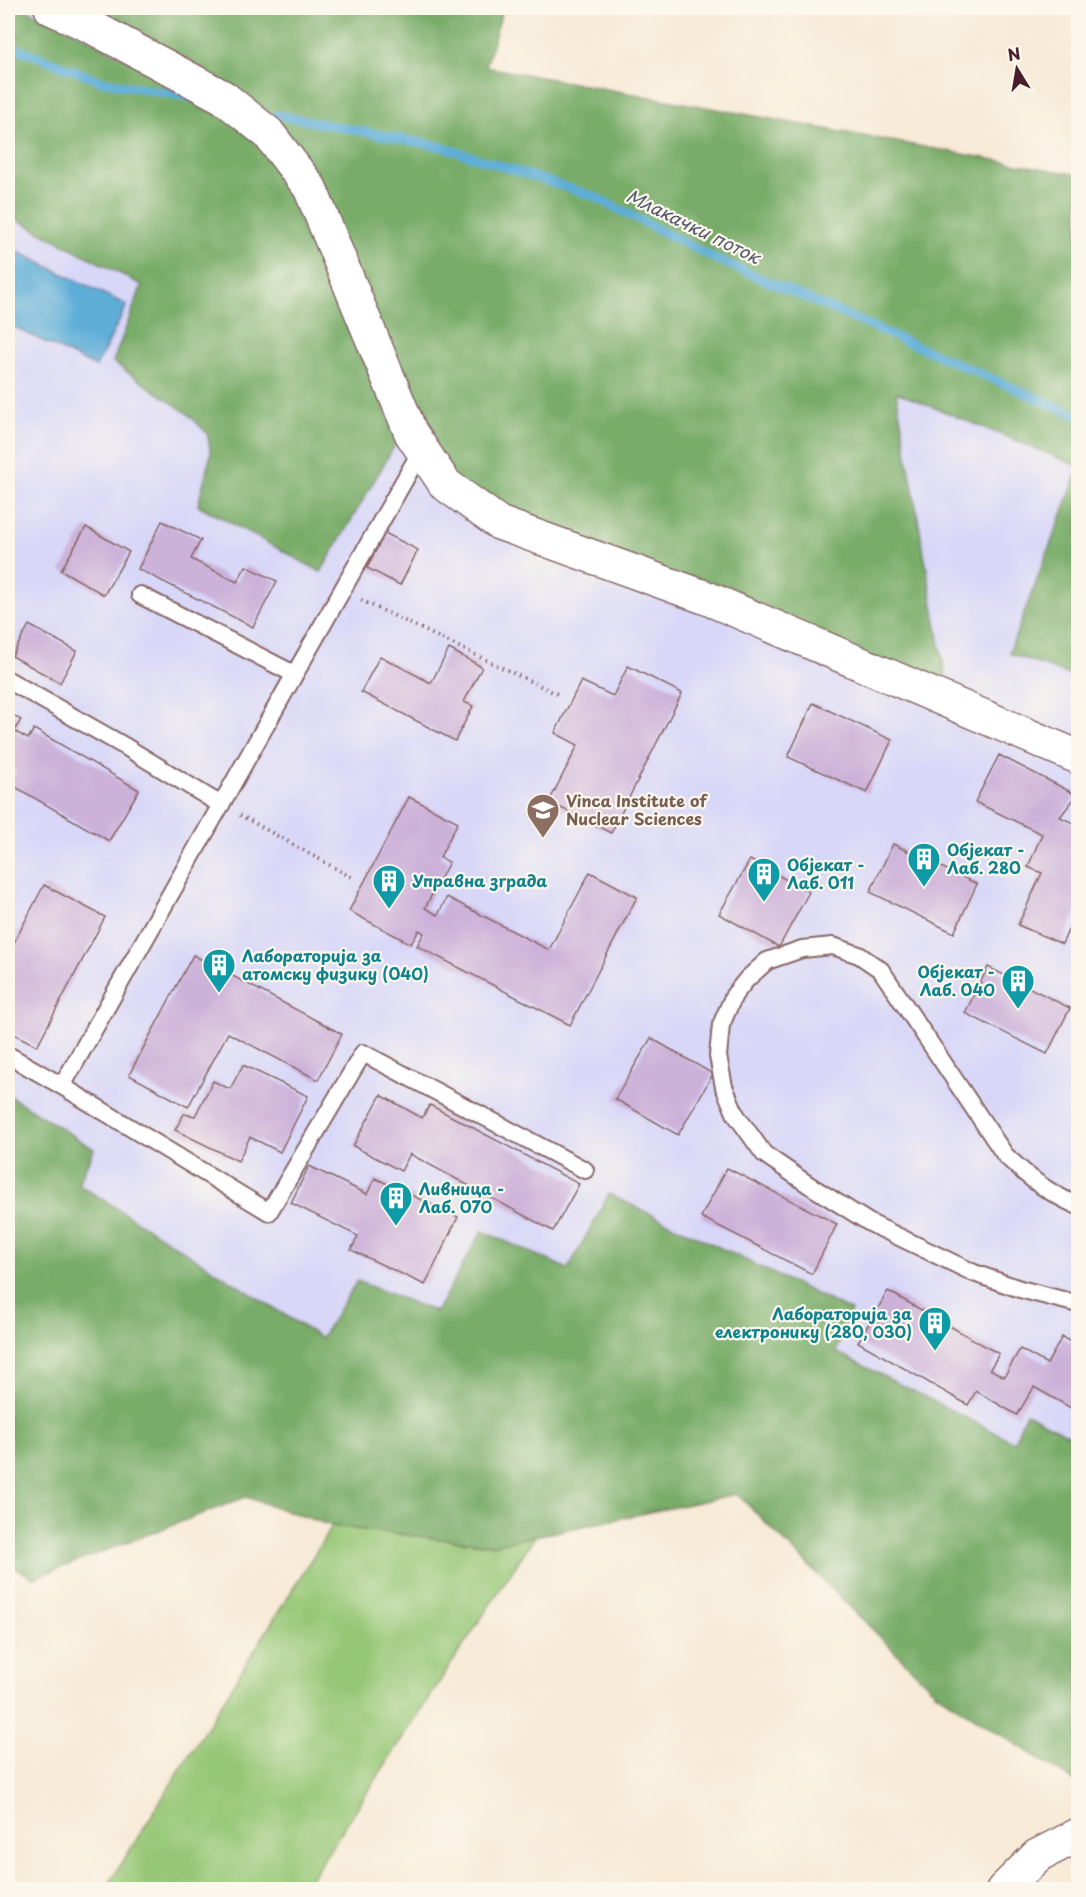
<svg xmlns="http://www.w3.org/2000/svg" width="1086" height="1897" font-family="'Playpen Sans',sans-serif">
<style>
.built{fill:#d8d7f8}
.green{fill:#96c776;stroke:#707350;stroke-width:1.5}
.forest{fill:#78ac67;stroke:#616649;stroke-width:1.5}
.water{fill:#5eaed8;stroke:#546682;stroke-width:1.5}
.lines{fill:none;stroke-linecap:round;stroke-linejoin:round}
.stream{stroke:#5eaed8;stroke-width:9}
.building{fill:#ccb1d9}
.service-casing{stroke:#876667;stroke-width:20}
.minor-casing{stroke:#876667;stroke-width:36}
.path{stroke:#876667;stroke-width:4;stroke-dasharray:1.5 4.5;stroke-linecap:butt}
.service{stroke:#fff;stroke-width:16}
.minor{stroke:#fff;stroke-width:33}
.labels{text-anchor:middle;stroke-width:4.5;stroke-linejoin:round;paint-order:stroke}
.education-label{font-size:16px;font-weight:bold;fill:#785e54;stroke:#fbf7ec;text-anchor:start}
.culture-label{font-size:16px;font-weight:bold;fill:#0d838f;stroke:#fbf7ec;text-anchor:start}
.water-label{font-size:18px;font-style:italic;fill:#525870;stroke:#fbf7ec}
</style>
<rect width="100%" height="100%" fill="#fbf7ec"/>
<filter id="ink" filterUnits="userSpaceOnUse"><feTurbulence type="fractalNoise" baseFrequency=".0167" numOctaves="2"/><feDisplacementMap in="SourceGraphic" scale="12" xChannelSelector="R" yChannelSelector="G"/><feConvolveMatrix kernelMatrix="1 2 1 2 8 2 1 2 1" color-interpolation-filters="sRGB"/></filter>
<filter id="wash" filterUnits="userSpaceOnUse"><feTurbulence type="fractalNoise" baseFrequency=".008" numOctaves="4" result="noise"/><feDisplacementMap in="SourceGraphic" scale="24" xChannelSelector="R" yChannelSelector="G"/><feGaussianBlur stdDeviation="1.35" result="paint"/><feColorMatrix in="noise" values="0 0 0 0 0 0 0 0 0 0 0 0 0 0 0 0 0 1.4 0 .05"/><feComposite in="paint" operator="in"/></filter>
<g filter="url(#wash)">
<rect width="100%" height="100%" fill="#f7ead6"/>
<path class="built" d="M 8,8 L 503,8 L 483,77 L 1078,185 L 1078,1784 L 935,1692 L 737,1494 L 492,1545 L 332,1526 L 246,1497 L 34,1578 L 8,1564 Z"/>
<path class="green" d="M 332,1526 L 492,1545 L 535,1536 L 304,1889 L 105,1890 Z"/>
<g class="forest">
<path d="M 8,8 L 23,8 L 75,32 L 208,103 L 254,140 L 295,194 L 398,440 L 321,572 L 198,505 L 211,453 L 207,433 L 188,414 L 113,362 L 142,285 L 8,215 Z"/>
<path d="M 71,8 L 503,8 L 486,67 L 1078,175 L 1078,466 L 896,392 L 948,691 L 501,513 L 447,474 L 312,178 Z"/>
<path d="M 1078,472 L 1078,678 L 1009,653 Z"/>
<path d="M 8,1095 L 94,1149 L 78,1184 L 321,1338 L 357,1281 L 436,1312 L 482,1231 L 568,1269 L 609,1194 L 851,1311 L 836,1352 L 1014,1442 L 1026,1413 L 1078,1440 L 1078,1784 L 935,1692 L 737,1494 L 492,1545 L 332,1526 L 246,1497 L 34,1578 L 8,1564 Z"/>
</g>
<path class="water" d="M 8,247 L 127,305 L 96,367 L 8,324 Z"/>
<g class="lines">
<g class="stream">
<path d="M 8,45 L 101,81 L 193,98"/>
<path d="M 277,115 L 443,147 L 593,196 L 714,258 L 1078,416"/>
</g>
</g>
<g id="blocks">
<g class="building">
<path d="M 162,521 L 201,540 L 191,559 L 237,582 L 246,566 L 277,581 L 253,627 L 138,569 Z"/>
<path d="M 86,527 L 129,552 L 104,595 L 61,570 Z"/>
<path d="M 385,533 L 418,550 L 400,585 L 367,568 Z"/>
<path d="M 29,625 L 77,651 L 60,683 L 12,656 Z"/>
<path d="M 449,649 L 482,667 L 464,702 L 473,706 L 455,741 L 361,692 L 380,656 L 431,683 Z"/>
<path d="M 628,666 L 682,693 L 611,833 L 549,802 L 578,745 L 555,733 L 581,681 L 613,696 Z"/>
<path d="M 813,703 L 892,740 L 867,793 L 788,757 Z"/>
<path d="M 8,712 L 21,720 L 14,731 L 28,739 L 34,729 L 139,790 L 109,841 L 10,784 L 16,772 L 8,767 Z"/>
<path d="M 999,755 L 1077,795 L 1060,817 L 1078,825 L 1078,908 L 1062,944 L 1018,925 L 1042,873 L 1028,867 L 1042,834 L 975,802 Z"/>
<path d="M 409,797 L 458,822 L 440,857 L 449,862 L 425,908 L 438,915 L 447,897 L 549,950 L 590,872 L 637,897 L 570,1025 L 417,946 L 424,933 L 419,930 L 411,944 L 349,911 Z"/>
<path d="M 893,844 L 977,884 L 954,933 L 870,892 Z"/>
<path d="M 750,860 L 809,892 L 779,947 L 719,914 Z"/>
<path d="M 44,885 L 105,917 L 37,1046 L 8,1031 L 8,954 Z"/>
<path d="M 193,955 L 342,1034 L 318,1080 L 228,1033 L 188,1107 L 129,1075 Z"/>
<path d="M 988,967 L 1070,1008 L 1047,1054 L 965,1013 Z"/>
<path d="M 651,1038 L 713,1074 L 678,1135 L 615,1099 Z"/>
<path d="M 243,1065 L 308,1096 L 280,1152 L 250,1137 L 238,1161 L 175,1130 L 184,1114 L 195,1116 L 213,1081 L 230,1089 Z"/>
<path d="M 381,1095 L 422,1118 L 430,1105 L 579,1184 L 553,1231 L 410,1154 L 401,1171 L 353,1146 Z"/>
<path d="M 309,1166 L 367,1194 L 375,1178 L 458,1217 L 425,1285 L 351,1250 L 358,1236 L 291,1203 Z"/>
<path d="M 727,1168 L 837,1224 L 812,1274 L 701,1217 Z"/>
<path d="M 888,1291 L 999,1354 L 990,1369 L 1004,1377 L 1020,1349 L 1047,1364 L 1062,1337 L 1078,1346 L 1078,1412 L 1034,1387 L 1017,1415 L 976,1391 L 968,1405 L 858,1342 Z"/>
</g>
</g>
</g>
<g filter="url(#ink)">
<use href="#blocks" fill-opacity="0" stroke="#876667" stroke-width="1.5"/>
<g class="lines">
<g class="service-casing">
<g id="service">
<path d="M 140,595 L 294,674"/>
<path d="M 8,680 L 126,747 L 221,805"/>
<path d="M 8,1055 L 62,1086 L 269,1212 L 363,1053 L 585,1170"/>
<path d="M 62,1086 L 422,449"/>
<path d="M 1078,1206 C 1047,1192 1030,1179 1005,1155 L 881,970 L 859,955 L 833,946 L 802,949 L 767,961 L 747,979 L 734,995 L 721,1025 L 718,1056 L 724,1087 L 736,1115 L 764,1154 L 809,1185 L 870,1223 L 974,1273 L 1020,1289 L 1078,1304"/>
</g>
</g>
<g class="minor-casing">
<g id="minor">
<path d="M 51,8 L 90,26 L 223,97 L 268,133 L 310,188 L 411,433 L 445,484 L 499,523 L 707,598 L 1078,757"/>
<path d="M 1003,1890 L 1037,1856 L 1078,1835"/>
</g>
</g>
<g class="path">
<path d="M 361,600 L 557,694"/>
<path d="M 240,815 L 353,878"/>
</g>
<use href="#service" class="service"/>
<use href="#minor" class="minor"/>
</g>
</g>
<defs>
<g id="university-pin" transform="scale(1.725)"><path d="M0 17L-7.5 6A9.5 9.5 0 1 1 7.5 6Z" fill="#8d6e63" stroke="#fbf7ec"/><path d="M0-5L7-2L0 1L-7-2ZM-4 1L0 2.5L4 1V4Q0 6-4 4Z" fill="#fff"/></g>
<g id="building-pin" transform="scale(1.725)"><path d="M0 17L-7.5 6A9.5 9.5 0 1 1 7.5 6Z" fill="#0f9aa8" stroke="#fbf7ec"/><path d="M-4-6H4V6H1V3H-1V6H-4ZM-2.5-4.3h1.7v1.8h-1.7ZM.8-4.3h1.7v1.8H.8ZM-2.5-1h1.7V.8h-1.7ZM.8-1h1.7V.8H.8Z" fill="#fff"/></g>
</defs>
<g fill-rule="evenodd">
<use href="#university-pin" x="543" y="810"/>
<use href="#building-pin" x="924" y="859"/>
<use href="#building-pin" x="764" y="874"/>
<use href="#building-pin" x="389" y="881"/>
<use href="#building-pin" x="219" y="965"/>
<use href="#building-pin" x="1018" y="981"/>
<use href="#building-pin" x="396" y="1198"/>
<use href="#building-pin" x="935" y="1323"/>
</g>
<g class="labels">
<g class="education-label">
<text x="566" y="807">Vinca Institute of<tspan x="566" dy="18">Nuclear Sciences</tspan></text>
</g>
<g class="culture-label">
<text x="947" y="856">Објекат -<tspan x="947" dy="18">Лаб. 280</tspan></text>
<text x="787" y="871">Објекат -<tspan x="787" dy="18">Лаб. 011</tspan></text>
<text x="412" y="887">Управна зграда</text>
<text x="242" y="962">Лабораторија за<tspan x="242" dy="18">атомску физику (040)</tspan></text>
<text x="995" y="978" text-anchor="end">Објекат -<tspan x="995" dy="18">Лаб. 040</tspan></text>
<text x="419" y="1195">Ливница -<tspan x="419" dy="18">Лаб. 070</tspan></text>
<text x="912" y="1320" text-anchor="end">Лабораторија за<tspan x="912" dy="18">електронику (280, 030)</tspan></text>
</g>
<g class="water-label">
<text transform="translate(693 227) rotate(26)" y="6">Млакачки поток</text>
</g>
</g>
<rect width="1086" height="1897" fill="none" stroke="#fbf7ec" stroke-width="30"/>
<g transform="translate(1017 69) rotate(349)" stroke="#fbf7ec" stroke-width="4.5" paint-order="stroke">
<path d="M0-4.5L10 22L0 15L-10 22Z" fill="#4a1f2b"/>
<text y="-9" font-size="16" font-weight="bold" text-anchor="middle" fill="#4a1f2b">N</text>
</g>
</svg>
